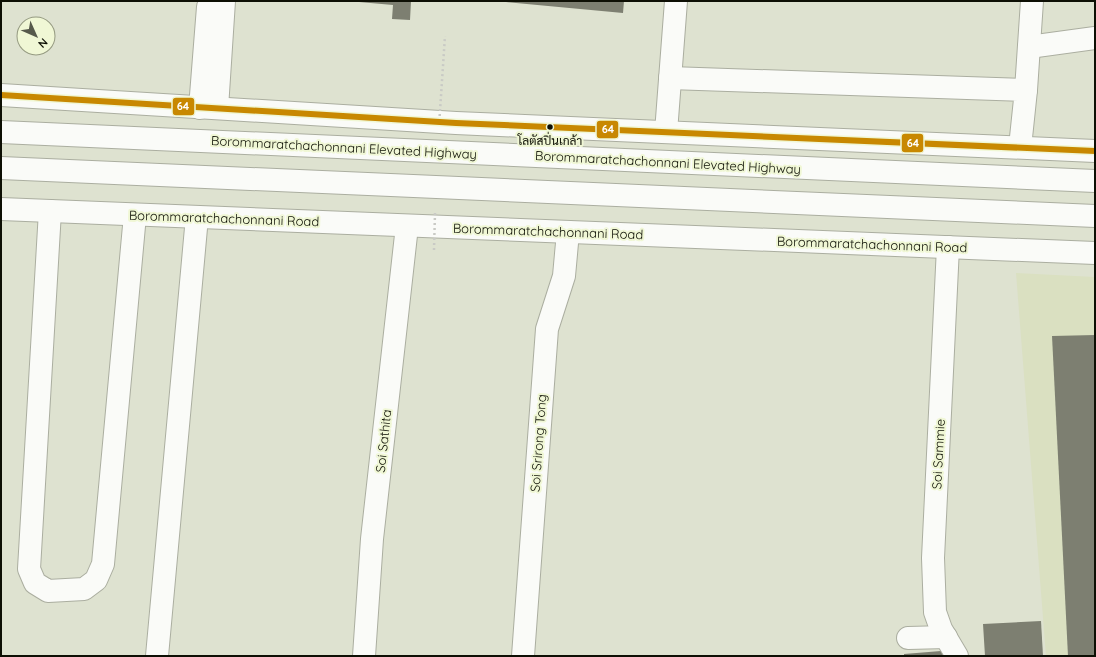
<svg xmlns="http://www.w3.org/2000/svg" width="1096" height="657" font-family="Quicksand,Sarabun,sans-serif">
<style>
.built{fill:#dae0c1}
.building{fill:#7d7f71}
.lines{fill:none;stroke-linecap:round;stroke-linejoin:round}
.minor-casing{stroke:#abaea0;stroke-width:24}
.major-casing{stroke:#abaea0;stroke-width:24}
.minor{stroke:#fafbf8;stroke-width:22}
.major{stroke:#fafbf8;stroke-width:22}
.major-bridge-casing{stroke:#abaea0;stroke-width:24;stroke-linecap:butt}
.path-bridge{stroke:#c9cac5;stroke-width:2.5;stroke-dasharray:2 3;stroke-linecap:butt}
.major-bridge{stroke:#fafbf8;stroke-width:22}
.bus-1-casing{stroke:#f0f7d5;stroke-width:9}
.bus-1{stroke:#c88801;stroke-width:6}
.bus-dot{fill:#0d0f04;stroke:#f0f7d5;stroke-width:1.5}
.labels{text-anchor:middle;stroke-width:4;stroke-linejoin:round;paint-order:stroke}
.bus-label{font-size:12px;fill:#0d0f04;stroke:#f0f7d5}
.street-label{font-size:13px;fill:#0d0f04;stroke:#f0f7d5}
.line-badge{stroke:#f0f7d5;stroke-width:1.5}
.badge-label{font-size:11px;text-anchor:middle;font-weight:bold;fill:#fff}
</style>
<rect width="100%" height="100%" fill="#dee2d0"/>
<path class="built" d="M 1016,273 L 1095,277 L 1095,656 L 1046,656 Z"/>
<g class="building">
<path d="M 359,1 L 411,1 L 410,20 L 392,19 L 393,5 L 359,2 Z"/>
<path d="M 507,1 L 624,1 L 623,13 L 506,2 Z"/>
<path d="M 1095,335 L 1095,656 L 1068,656 L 1052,336 Z"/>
<path d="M 1041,621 L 1043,656 L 985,656 L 983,624 Z"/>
<path d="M 941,651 L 944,656 L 904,656 L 904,654 Z"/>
</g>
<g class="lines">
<g class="minor-casing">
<g id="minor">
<path d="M 1029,47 L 1095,38"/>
<path d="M 670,78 L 1026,90 L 1020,147"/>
<path d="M 1026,90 L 1032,1"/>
<path d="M 200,108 L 208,7"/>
<path d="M 217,108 L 224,1"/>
<path d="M 666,132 L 676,1"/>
<path d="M 50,211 L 29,569 L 35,583 L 48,591 L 84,589 L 96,580 L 103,564 L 135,215"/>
<path d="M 948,247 L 933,558 L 935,612 L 941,629 L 957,656"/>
<path d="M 908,638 L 946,637"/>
<path d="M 157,656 L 197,217"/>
<path d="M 364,656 L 372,539 L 407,226"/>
<path d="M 523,656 L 547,329 L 564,276 L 568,232"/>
</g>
</g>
<g class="major-casing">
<g id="major">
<path d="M 1,95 L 456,123 L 1095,151"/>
<path d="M 1,209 L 1095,253"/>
</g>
</g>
<use href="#minor" class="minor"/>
<use href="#major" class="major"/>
<g class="major-bridge-casing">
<g id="major-bridge">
<path d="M 1,132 L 1095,181"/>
<path d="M 1,168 L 1095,216"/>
</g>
</g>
<g class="path-bridge">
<path d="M 439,126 L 445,36"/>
<path d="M 434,250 L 435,213"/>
</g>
<use href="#major-bridge" class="major-bridge"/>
<g class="bus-1-casing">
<path id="bus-1" d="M 1,95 L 456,123 L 1095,151"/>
</g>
<use href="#bus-1" class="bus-1"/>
</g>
<circle class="bus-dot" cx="550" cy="127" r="3.5"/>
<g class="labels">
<g class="bus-label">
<text x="550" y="145">โลตัสปิ่นเกล้า</text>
</g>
<g class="street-label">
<text transform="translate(344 147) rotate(3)" y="5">Borommaratchachonnani Elevated Highway</text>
<text transform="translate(668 162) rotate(3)" y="5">Borommaratchachonnani Elevated Highway</text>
<text transform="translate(224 218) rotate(2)" y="5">Borommaratchachonnani Road</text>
<text transform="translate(548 231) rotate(2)" y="5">Borommaratchachonnani Road</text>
<text transform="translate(872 244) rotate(2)" y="5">Borommaratchachonnani Road</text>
<text transform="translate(383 441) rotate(-84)" y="5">Soi Sathita</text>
<text transform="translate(538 443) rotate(-86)" y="5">Soi Srirong Tong</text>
<text transform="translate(938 454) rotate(-87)" y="5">Soi Sammie</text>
</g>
</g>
<g class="line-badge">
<rect x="172" y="97" width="23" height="19" rx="4" fill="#c88801"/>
<rect x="596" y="120" width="23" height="19" rx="4" fill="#c88801"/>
<rect x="901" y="133" width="23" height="20" rx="4" fill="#c88801"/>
</g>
<g class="badge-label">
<text x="183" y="110">64</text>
<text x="608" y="133">64</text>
<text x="913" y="147">64</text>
</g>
<rect width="1096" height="657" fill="none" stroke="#0d0f04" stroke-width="4"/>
<g transform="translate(36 36) rotate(135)"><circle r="19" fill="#f0f7d5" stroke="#959a81"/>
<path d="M0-3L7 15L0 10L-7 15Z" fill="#56594b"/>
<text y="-6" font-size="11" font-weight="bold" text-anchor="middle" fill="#0d0f04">N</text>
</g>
</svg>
